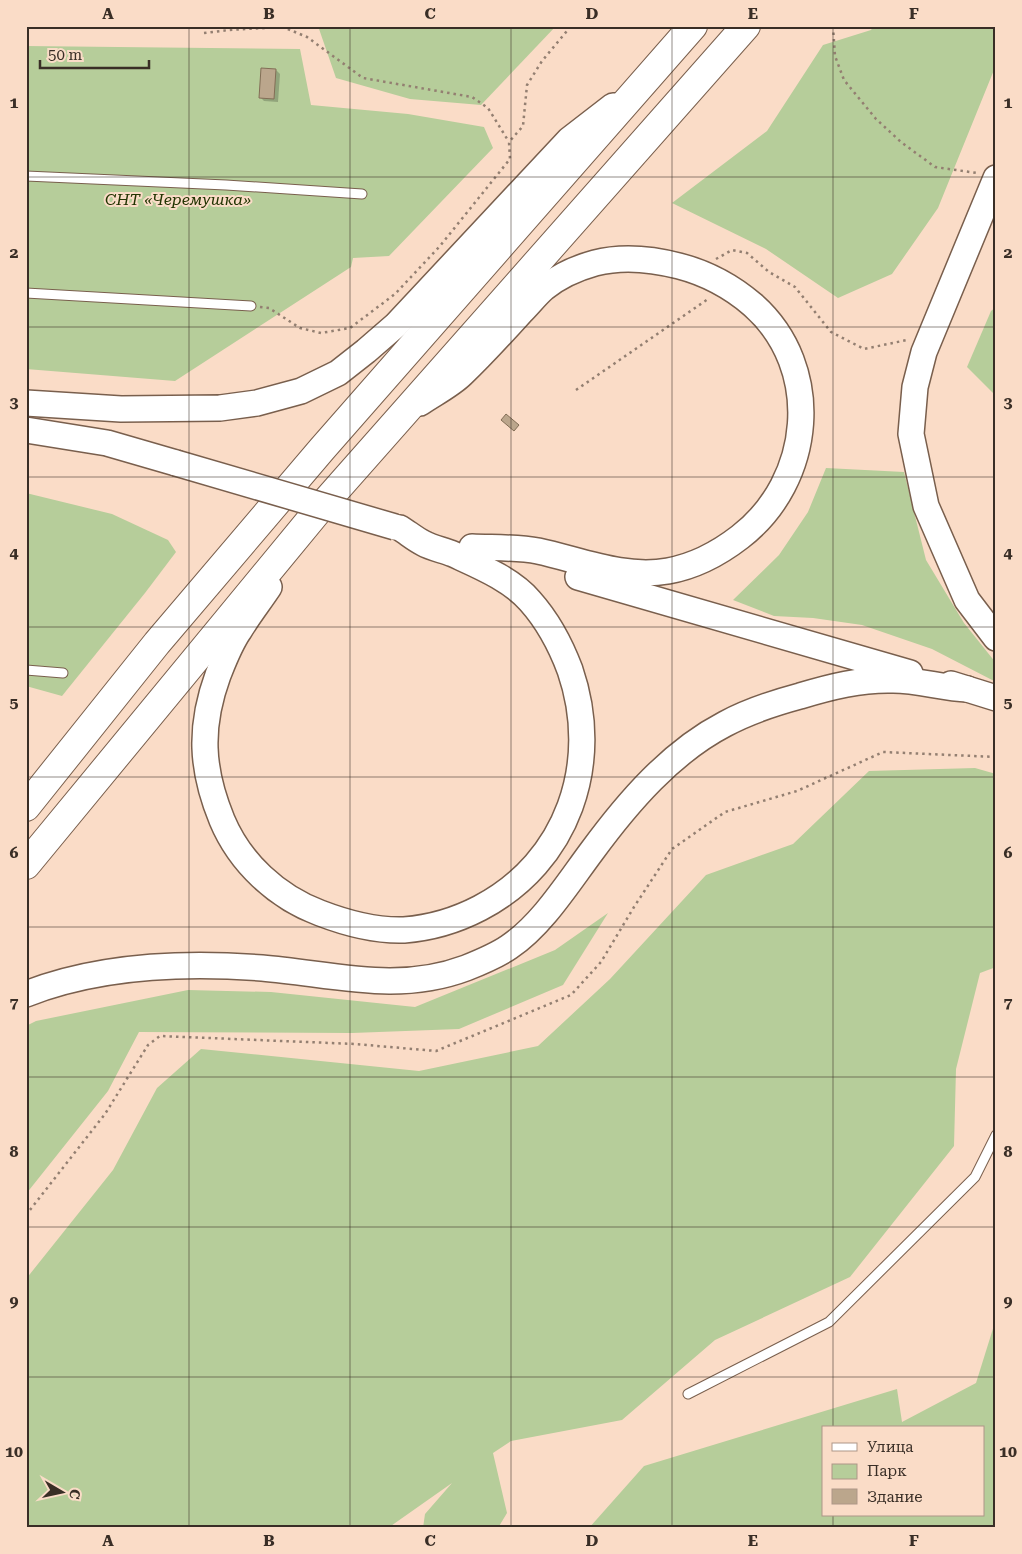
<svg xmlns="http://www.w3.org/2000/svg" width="1022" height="1554" font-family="'Roboto Serif',serif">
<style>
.green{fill:#b6cd9a;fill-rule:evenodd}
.shadow{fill:#0003}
.building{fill:#bba68c;stroke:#826e56}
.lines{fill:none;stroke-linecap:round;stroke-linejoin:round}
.lane-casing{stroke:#795f4d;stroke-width:11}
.secondary-casing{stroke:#795f4d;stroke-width:28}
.primary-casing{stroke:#795f4d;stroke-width:30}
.path{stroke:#937f71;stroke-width:2.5;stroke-dasharray:2.5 4;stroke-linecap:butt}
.lane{stroke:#fff;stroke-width:9}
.secondary{stroke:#fff;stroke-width:25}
.primary{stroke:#fff;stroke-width:28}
.secondary-bridge-casing{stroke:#795f4d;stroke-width:28;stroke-linecap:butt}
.secondary-bridge{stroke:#fff;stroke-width:25}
.grid{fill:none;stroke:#392e26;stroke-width:1;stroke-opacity:0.55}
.labels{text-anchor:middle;stroke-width:4;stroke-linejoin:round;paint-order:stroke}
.park-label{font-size:16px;font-style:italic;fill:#223402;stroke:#fadcc7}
.neatline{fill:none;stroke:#392e26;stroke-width:2}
.grid-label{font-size:16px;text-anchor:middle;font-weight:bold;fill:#392e26}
</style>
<rect width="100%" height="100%" fill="#fadcc7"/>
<g class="green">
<path d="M 318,26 L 556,26 L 481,105 L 410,99 L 336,78 Z"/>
<path d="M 874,26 L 996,26 L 996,65 L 938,208 L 892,274 L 838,298 L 766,249 L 672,203 L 767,131 L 823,45 L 871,30 Z"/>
<path d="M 26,46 L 300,49 L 311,105 L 408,114 L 484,127 L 493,148 L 389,256 L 353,258 L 351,267 L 175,381 L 26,369 Z"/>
<path d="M 996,307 L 996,396 L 967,367 L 991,311 Z"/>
<path d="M 826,468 L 904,472 L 926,560 L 964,623 L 996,663 L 996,682 L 932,649 L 862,625 L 813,618 L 774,616 L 733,600 L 779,555 L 808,512 Z"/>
<path d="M 26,493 L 112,514 L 168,540 L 176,552 L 145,593 L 62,696 L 26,686 Z"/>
<path d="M 975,768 L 996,774 L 996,967 L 980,973 L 956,1069 L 954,1146 L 850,1277 L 715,1340 L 622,1420 L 511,1441 L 493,1453 L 507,1513 L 498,1528 L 423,1528 L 425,1514 L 452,1483 L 388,1528 L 26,1528 L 26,1279 L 113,1170 L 157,1088 L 201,1049 L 419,1071 L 538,1046 L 610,979 L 706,875 L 793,844 L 869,771 Z"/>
<path d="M 608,913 L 563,985 L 459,1029 L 352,1033 L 139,1032 L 108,1091 L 26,1194 L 26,1026 L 36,1021 L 188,990 L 271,992 L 415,1007 L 555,950 Z"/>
<path d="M 996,1319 L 996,1528 L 589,1528 L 644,1466 L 897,1389 L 902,1422 L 976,1383 ZM 823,1428 L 983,1428 L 983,1515 L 823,1515 Z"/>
</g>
<path class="shadow" d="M 276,70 L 280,74 L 278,102 L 264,101 L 260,97 Z"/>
<g class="building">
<path d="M 261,68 L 276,69 L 274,99 L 259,98 Z"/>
<path d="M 506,414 L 519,425 L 514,431 L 501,420 Z"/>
</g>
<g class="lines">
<g class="lane-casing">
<g id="lane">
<path d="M 26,176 L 226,185 L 362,194"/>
<path d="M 26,293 L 251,306"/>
<path d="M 26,670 L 63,673"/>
<path d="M 688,1394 L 829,1322 L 975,1177 L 996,1135"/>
</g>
</g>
<g class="secondary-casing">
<g id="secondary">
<path d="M 996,178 L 924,352 L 915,387 L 911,434 L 926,506 L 967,600 L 996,638"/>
<path d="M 26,403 L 121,409 L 220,408 L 257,403 L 301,391 L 338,373 L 366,351 L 396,325 L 569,140 L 613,106"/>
<path d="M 420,403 C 433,394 451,385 462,374 C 483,354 502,333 521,312 C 529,304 536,295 544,288 C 559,276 577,268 595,263 C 622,256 652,259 679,266 C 706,273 732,287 753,305 C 824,368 813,481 740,537 C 718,554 696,566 668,571 C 624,579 580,560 538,551 C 517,547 494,548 472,547"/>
<path d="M 26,430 L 107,443 L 176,463"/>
<path d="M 578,577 L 910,673"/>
<path d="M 269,587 C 259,602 248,616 239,631 C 230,644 224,660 218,675 C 199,727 201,769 222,820 C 240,863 277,897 320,913 C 346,923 375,931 404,930 C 430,928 457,920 480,908 C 568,862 602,763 570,670 C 561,646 547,620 530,601 C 511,579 479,566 453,554 C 443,550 432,548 423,543 C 415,539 408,533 400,528"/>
<path d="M 951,684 L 996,698"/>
<path d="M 26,994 C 100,965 183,962 262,968 C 333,974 397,994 466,968 C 481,962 496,956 509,947 C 542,925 568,883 592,851 C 628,802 671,752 725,724 C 749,711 774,703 800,696 C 830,687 861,679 893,680 C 918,680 943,688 967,689"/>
</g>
</g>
<g class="primary-casing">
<g id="primary">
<path d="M 26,807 L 157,643 L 322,449 L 693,26"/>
<path d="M 26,865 L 321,507 L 746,26"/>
</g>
</g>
<g class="path">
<path d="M 833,26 L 835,56 L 844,80 L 876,119 L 901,142 L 935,167 L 977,173"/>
<path d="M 204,33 L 229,30 L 283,27 L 307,37 L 363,78 L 472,97 L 488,108 L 509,142"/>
<path d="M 716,259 L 732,250 L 747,253 L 769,272 L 795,287 L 831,332 L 864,349 L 907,340"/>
<path d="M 260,307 L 269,308 L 300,328 L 321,333 L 350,328 L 395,294 L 440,246 L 510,159 L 509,142 L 523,126 L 527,85 L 542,61 L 571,26"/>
<path d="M 576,390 L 708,299"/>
<path d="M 26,1215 L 105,1114 L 148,1045 L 160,1036 L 355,1044 L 436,1051 L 571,995 L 601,962 L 634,907 L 672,849 L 725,812 L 797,791 L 883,752 L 996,757"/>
</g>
<use href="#lane" class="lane"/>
<use href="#secondary" class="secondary"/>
<use href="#primary" class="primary"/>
<g class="secondary-bridge-casing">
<path id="secondary-bridge" d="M 176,463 L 395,527"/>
</g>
<use href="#secondary-bridge" class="secondary-bridge"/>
</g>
<path class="grid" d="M 189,26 L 189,1528M 350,26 L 350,1528M 511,26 L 511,1528M 672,26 L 672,1528M 833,26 L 833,1428M 26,177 L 996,177M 26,327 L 996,327M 26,477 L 996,477M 26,627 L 996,627M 26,777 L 996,777M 26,927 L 996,927M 26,1077 L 996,1077M 26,1227 L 996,1227M 26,1377 L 996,1377M 833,1515 L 833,1528"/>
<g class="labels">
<g class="park-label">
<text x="178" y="205">СНТ «Черемушка»</text>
</g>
</g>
<rect width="1022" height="1554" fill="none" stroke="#fadcc7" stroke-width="55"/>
<rect x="822" y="1426" width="162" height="90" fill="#fadcc7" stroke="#ad9687"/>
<rect x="832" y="1443" width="25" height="8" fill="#ffffff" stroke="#ad9687"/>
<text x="867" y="1452" font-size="15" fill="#392e26">Улица</text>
<rect x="832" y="1464" width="25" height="15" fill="#b6cd9a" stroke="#ad9687"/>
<text x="867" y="1476" font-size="15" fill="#392e26">Парк</text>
<rect x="832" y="1489" width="25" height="15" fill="#bba68c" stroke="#ad9687"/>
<text x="867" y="1502" font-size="15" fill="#392e26">Здание</text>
<g transform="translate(62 1492) rotate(99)" stroke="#fadcc7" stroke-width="4" paint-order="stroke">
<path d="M0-4L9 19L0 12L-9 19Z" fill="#392e26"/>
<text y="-8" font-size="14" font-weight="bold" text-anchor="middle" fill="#392e26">С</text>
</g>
<path d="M40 60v8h109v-8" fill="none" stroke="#392e26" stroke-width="2.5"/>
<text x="48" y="60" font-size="15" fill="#392e26" stroke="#fadcc7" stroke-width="4" paint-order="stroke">50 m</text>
<rect x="28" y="28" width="966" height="1498" class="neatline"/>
<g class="grid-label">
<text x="108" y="19">A</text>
<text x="269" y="19">B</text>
<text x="430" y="19">C</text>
<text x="592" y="19">D</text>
<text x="753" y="19">E</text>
<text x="914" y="19">F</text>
<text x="14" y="108">1</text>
<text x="1008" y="108">1</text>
<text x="14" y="258">2</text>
<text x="1008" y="258">2</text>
<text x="14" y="408">3</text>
<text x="1008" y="408">3</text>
<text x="14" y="558">4</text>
<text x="1008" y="558">4</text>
<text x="14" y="708">5</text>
<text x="1008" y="708">5</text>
<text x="14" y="858">6</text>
<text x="1008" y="858">6</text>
<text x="14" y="1008">7</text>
<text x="1008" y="1008">7</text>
<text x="14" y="1157">8</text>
<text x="1008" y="1157">8</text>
<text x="14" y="1307">9</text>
<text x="1008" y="1307">9</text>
<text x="14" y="1457">10</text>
<text x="1008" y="1457">10</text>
<text x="108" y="1546">A</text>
<text x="269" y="1546">B</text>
<text x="430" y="1546">C</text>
<text x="592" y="1546">D</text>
<text x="753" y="1546">E</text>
<text x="914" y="1546">F</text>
</g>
</svg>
